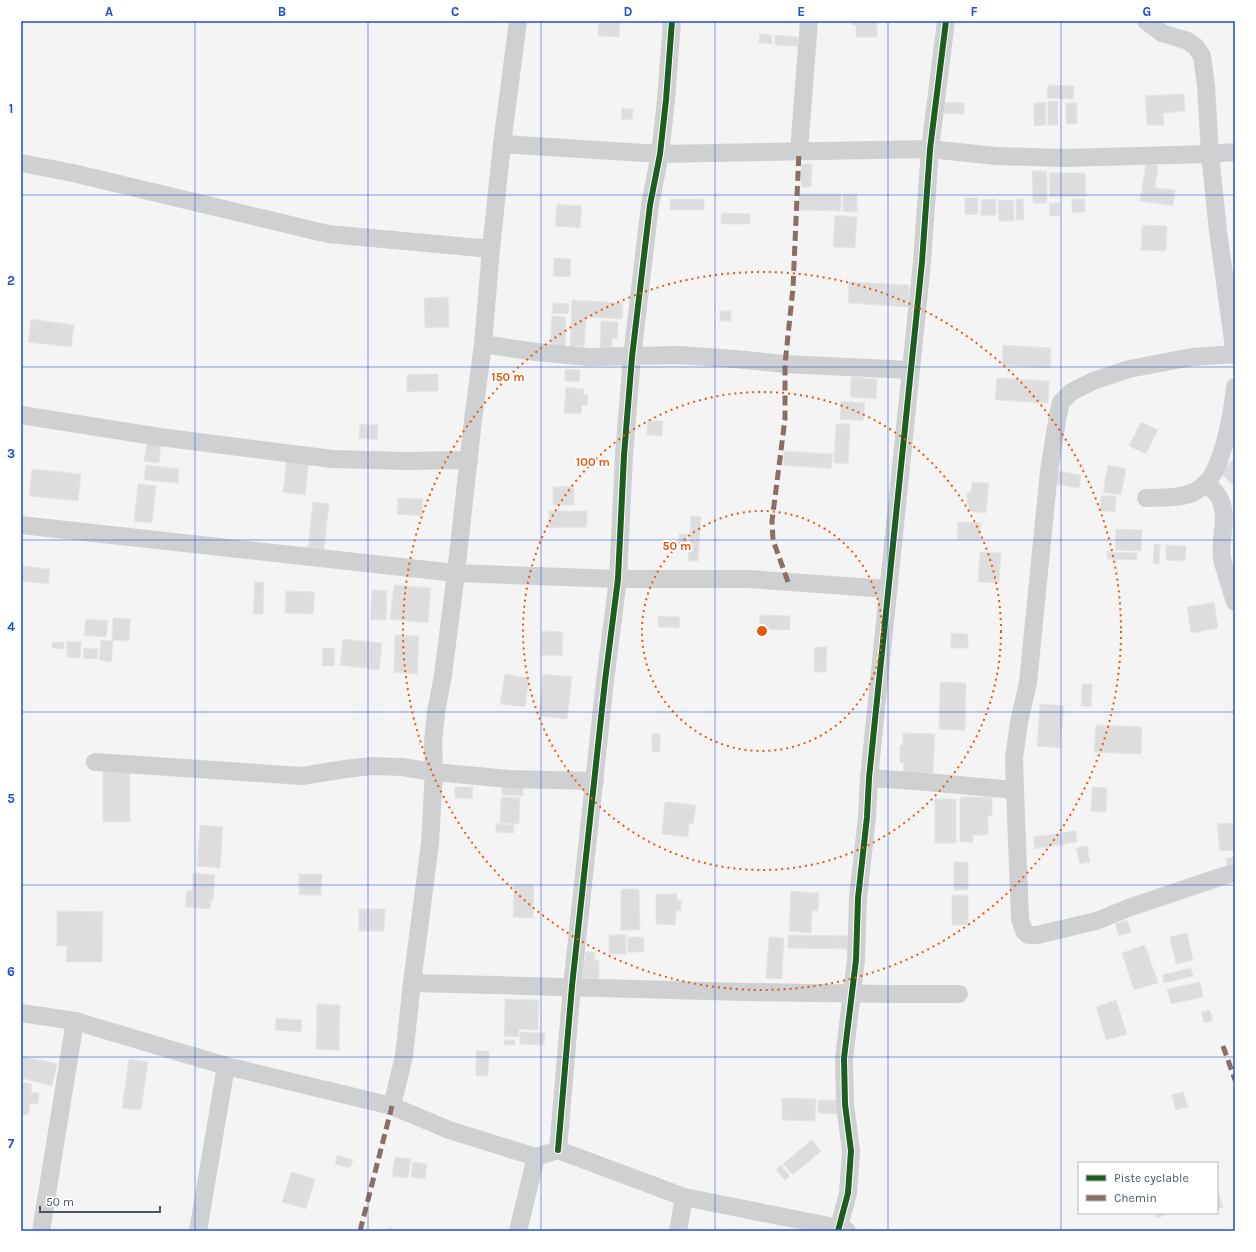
<svg xmlns="http://www.w3.org/2000/svg" width="1256" height="1252" font-family="Karla,sans-serif">
<style>
.building{fill:#ddddde;stroke:#e5e6e7}
.lines{fill:none;stroke-linecap:round;stroke-linejoin:round}
.street{stroke:#ced0d2;stroke-width:18}
.quiet{stroke:#8d6e63;stroke-width:5;stroke-dasharray:10 5;stroke-linecap:butt}
.cycleway-casing{stroke:#fff;stroke-width:8}
.cycleway{stroke:#1b5e20;stroke-width:6}
.grid{fill:none;stroke:#1d4ed8;stroke-width:1;stroke-opacity:0.55}
.ring{fill:none;stroke:#e8590c;stroke-width:2;stroke-dasharray:2 4}
.centre{fill:#e8590c;stroke:#fff;stroke-width:2}
.ring-label{font-size:12px;text-anchor:middle;font-weight:bold;fill:#e8590c;stroke:#fff;stroke-width:4;stroke-linejoin:round;paint-order:stroke}
.neatline{fill:none;stroke:#1d4ed8;stroke-width:1.5}
.grid-label{font-size:13px;text-anchor:middle;font-weight:bold;fill:#1d4ed8}
</style>
<rect width="100%" height="100%" fill="#f4f4f4"/>
<g class="building">
<path d="M 599,21 L 620,21 L 619,37 L 598,36 Z"/>
<path d="M 778,21 L 793,21 L 792,23 L 778,23 Z"/>
<path d="M 852,21 L 877,21 L 877,37 L 856,37 L 856,25 L 852,25 Z"/>
<path d="M 760,34 L 772,35 L 772,44 L 759,43 Z"/>
<path d="M 775,35 L 798,37 L 798,46 L 775,45 Z"/>
<path d="M 1048,85 L 1074,86 L 1073,99 L 1047,98 Z"/>
<path d="M 1184,94 L 1185,111 L 1163,113 L 1164,125 L 1147,125 L 1145,96 Z"/>
<rect x="1048" y="101" width="10" height="24"/>
<path d="M 944,102 L 964,103 L 964,114 L 944,113 Z"/>
<path d="M 1034,103 L 1046,103 L 1046,125 L 1034,126 Z"/>
<rect x="1066" y="103" width="11" height="21"/>
<path d="M 622,108 L 633,109 L 632,120 L 621,119 Z"/>
<path d="M 801,164 L 812,164 L 811,187 L 801,187 Z"/>
<path d="M 1146,164 L 1158,166 L 1155,188 L 1175,190 L 1173,206 L 1140,201 Z"/>
<path d="M 1032,171 L 1047,171 L 1047,203 L 1033,203 Z"/>
<path d="M 1049,173 L 1085,173 L 1086,196 L 1050,197 Z"/>
<path d="M 799,194 L 841,194 L 841,211 L 799,210 Z"/>
<rect x="843" y="194" width="14" height="18"/>
<path d="M 965,198 L 978,198 L 978,214 L 965,215 Z"/>
<rect x="670" y="199" width="34" height="11"/>
<path d="M 996,199 L 996,215 L 981,216 L 981,200 Z"/>
<path d="M 1016,199 L 1023,199 L 1024,220 L 1016,220 Z"/>
<path d="M 1072,199 L 1085,199 L 1085,212 L 1072,213 Z"/>
<path d="M 998,200 L 1013,200 L 1014,221 L 999,221 Z"/>
<path d="M 1049,203 L 1060,203 L 1060,216 L 1050,216 Z"/>
<path d="M 557,204 L 582,206 L 580,228 L 555,226 Z"/>
<path d="M 721,213 L 750,214 L 750,224 L 721,224 Z"/>
<path d="M 835,215 L 857,217 L 855,248 L 833,247 Z"/>
<path d="M 1142,225 L 1167,226 L 1166,251 L 1141,250 Z"/>
<path d="M 554,258 L 571,259 L 570,277 L 553,276 Z"/>
<path d="M 849,282 L 909,285 L 908,307 L 848,303 Z"/>
<path d="M 448,297 L 449,327 L 425,328 L 424,298 Z"/>
<path d="M 572,300 L 623,303 L 622,319 L 586,317 L 584,347 L 570,346 Z"/>
<path d="M 553,303 L 569,304 L 568,314 L 552,313 Z"/>
<rect x="720" y="311" width="11" height="10"/>
<path d="M 552,316 L 566,317 L 565,347 L 550,346 Z"/>
<path d="M 31,319 L 74,325 L 71,347 L 28,342 Z"/>
<path d="M 601,321 L 618,322 L 617,339 L 612,339 L 612,348 L 600,347 Z"/>
<path d="M 1003,345 L 1051,348 L 1050,368 L 1002,365 Z"/>
<path d="M 565,369 L 580,370 L 579,382 L 565,381 Z"/>
<path d="M 438,374 L 438,391 L 407,392 L 407,375 Z"/>
<path d="M 851,377 L 877,379 L 876,399 L 850,397 Z"/>
<path d="M 997,378 L 1049,381 L 1048,403 L 995,400 Z"/>
<path d="M 566,387 L 584,389 L 584,395 L 588,395 L 587,406 L 582,405 L 581,414 L 564,413 Z"/>
<path d="M 841,401 L 865,403 L 863,421 L 840,419 Z"/>
<path d="M 648,420 L 663,421 L 662,436 L 647,435 Z"/>
<path d="M 1141,422 L 1158,430 L 1146,454 L 1129,446 Z"/>
<path d="M 360,424 L 378,425 L 377,440 L 359,438 Z"/>
<path d="M 836,424 L 850,424 L 848,464 L 834,463 Z"/>
<path d="M 147,440 L 161,442 L 159,463 L 144,461 Z"/>
<path d="M 784,451 L 833,454 L 831,469 L 783,465 Z"/>
<path d="M 287,458 L 309,460 L 305,495 L 283,492 Z"/>
<path d="M 1234,458 L 1235,458 L 1235,487 L 1220,473 Z"/>
<path d="M 146,465 L 179,469 L 178,483 L 144,480 Z"/>
<path d="M 1108,465 L 1126,469 L 1121,495 L 1103,492 Z"/>
<path d="M 32,469 L 81,474 L 78,501 L 29,496 Z"/>
<path d="M 1058,471 L 1081,475 L 1079,488 L 1055,484 Z"/>
<path d="M 972,482 L 989,483 L 986,513 L 969,511 L 969,504 L 967,504 L 967,492 L 971,492 Z"/>
<path d="M 138,484 L 156,486 L 152,523 L 134,521 Z"/>
<path d="M 574,486 L 574,505 L 553,505 L 553,487 Z"/>
<path d="M 1101,496 L 1116,496 L 1115,512 L 1100,511 Z"/>
<path d="M 398,498 L 423,499 L 422,516 L 397,514 Z"/>
<path d="M 313,502 L 329,504 L 324,550 L 308,548 Z"/>
<path d="M 549,511 L 587,511 L 587,527 L 549,528 Z"/>
<path d="M 691,516 L 701,517 L 698,561 L 688,561 Z"/>
<path d="M 958,522 L 981,523 L 980,540 L 957,539 Z"/>
<path d="M 1116,529 L 1142,530 L 1141,551 L 1115,550 Z"/>
<rect x="679" y="534" width="8" height="14"/>
<path d="M 1154,544 L 1160,544 L 1159,564 L 1153,563 Z"/>
<path d="M 1166,545 L 1186,546 L 1185,561 L 1166,560 Z"/>
<path d="M 980,552 L 1001,553 L 999,583 L 978,582 Z"/>
<path d="M 1107,552 L 1137,553 L 1136,560 L 1107,559 Z"/>
<path d="M 21,566 L 50,569 L 48,584 L 21,581 Z"/>
<path d="M 255,582 L 264,582 L 263,614 L 253,614 Z"/>
<path d="M 394,585 L 431,588 L 428,623 L 390,619 Z"/>
<path d="M 372,590 L 387,591 L 386,620 L 370,620 Z"/>
<path d="M 286,591 L 315,592 L 313,614 L 285,613 Z"/>
<path d="M 1214,602 L 1218,628 L 1191,633 L 1187,607 Z"/>
<path d="M 760,615 L 790,616 L 790,630 L 759,629 Z"/>
<path d="M 658,616 L 680,617 L 679,628 L 658,627 Z"/>
<path d="M 113,618 L 130,619 L 129,641 L 112,640 Z"/>
<path d="M 86,619 L 108,621 L 106,637 L 84,635 Z"/>
<path d="M 542,631 L 563,632 L 562,656 L 541,655 Z"/>
<path d="M 951,633 L 968,634 L 968,648 L 951,648 Z"/>
<path d="M 395,635 L 419,636 L 417,674 L 394,672 Z"/>
<path d="M 343,639 L 382,643 L 379,670 L 340,665 Z"/>
<path d="M 101,640 L 113,641 L 111,662 L 99,660 Z"/>
<path d="M 67,641 L 81,642 L 80,658 L 67,657 Z"/>
<path d="M 52,642 L 64,642 L 64,649 L 52,648 Z"/>
<path d="M 815,647 L 827,647 L 826,672 L 814,672 Z"/>
<path d="M 84,648 L 98,649 L 97,659 L 83,658 Z"/>
<path d="M 323,648 L 335,648 L 334,666 L 322,666 Z"/>
<path d="M 505,674 L 529,678 L 525,707 L 500,704 Z"/>
<path d="M 543,674 L 572,677 L 567,719 L 539,716 Z"/>
<path d="M 940,682 L 966,683 L 965,730 L 939,729 Z"/>
<path d="M 1082,684 L 1092,684 L 1091,707 L 1081,706 Z"/>
<path d="M 1040,704 L 1064,706 L 1060,748 L 1037,746 Z"/>
<path d="M 1096,725 L 1142,727 L 1141,754 L 1094,752 Z"/>
<path d="M 903,733 L 935,734 L 933,773 L 903,772 L 904,763 L 900,763 L 900,745 L 903,745 Z"/>
<rect x="652" y="734" width="8" height="18"/>
<rect x="103" y="771" width="27" height="51"/>
<path d="M 502,785 L 523,786 L 523,796 L 502,795 Z"/>
<path d="M 455,787 L 473,787 L 472,799 L 455,798 Z"/>
<path d="M 1092,787 L 1107,788 L 1106,812 L 1091,811 Z"/>
<path d="M 501,797 L 520,798 L 519,824 L 500,823 Z"/>
<path d="M 960,797 L 992,797 L 992,816 L 988,816 L 988,835 L 973,835 L 973,842 L 960,842 Z"/>
<rect x="935" y="799" width="21" height="44"/>
<path d="M 665,802 L 696,805 L 693,824 L 689,824 L 688,837 L 662,834 Z"/>
<path d="M 1235,823 L 1235,850 L 1220,851 L 1217,824 Z"/>
<path d="M 496,824 L 514,825 L 514,833 L 496,832 Z"/>
<path d="M 200,825 L 223,827 L 220,868 L 197,866 Z"/>
<path d="M 1076,831 L 1077,842 L 1035,849 L 1033,837 Z"/>
<path d="M 1087,846 L 1090,862 L 1080,864 L 1076,848 Z"/>
<path d="M 1235,857 L 1235,867 L 1227,867 L 1226,858 Z"/>
<rect x="954" y="862" width="14" height="28"/>
<path d="M 193,873 L 215,875 L 213,901 L 211,901 L 210,909 L 185,907 L 187,890 L 192,891 Z"/>
<path d="M 299,874 L 322,874 L 321,895 L 299,895 Z"/>
<path d="M 514,884 L 534,885 L 533,918 L 513,917 Z"/>
<path d="M 621,889 L 639,889 L 640,930 L 621,930 Z"/>
<path d="M 791,891 L 819,893 L 818,911 L 812,911 L 811,933 L 789,931 Z"/>
<path d="M 656,894 L 677,894 L 677,900 L 681,900 L 681,911 L 676,911 L 675,925 L 656,924 Z"/>
<rect x="952" y="895" width="16" height="30"/>
<path d="M 359,909 L 385,909 L 384,931 L 359,931 Z"/>
<path d="M 57,911 L 103,912 L 102,962 L 66,962 L 67,946 L 57,946 Z"/>
<path d="M 1127,920 L 1131,932 L 1119,936 L 1115,924 Z"/>
<path d="M 1187,933 L 1193,960 L 1176,964 L 1170,937 Z"/>
<rect x="609" y="935" width="17" height="19"/>
<path d="M 788,935 L 848,936 L 848,949 L 788,948 Z"/>
<rect x="628" y="937" width="16" height="15"/>
<path d="M 769,937 L 784,938 L 782,979 L 766,978 Z"/>
<path d="M 1145,945 L 1158,983 L 1134,990 L 1122,953 Z"/>
<path d="M 585,952 L 595,952 L 595,960 L 599,960 L 599,979 L 582,979 L 582,962 L 585,962 Z"/>
<path d="M 1191,968 L 1193,976 L 1164,983 L 1162,975 Z"/>
<path d="M 1200,982 L 1203,997 L 1171,1004 L 1167,989 Z"/>
<path d="M 505,999 L 539,1000 L 538,1030 L 519,1029 L 519,1037 L 504,1036 Z"/>
<path d="M 1116,1000 L 1127,1034 L 1106,1040 L 1096,1007 Z"/>
<path d="M 317,1004 L 340,1005 L 339,1050 L 316,1049 Z"/>
<path d="M 1210,1010 L 1213,1021 L 1204,1023 L 1201,1012 Z"/>
<path d="M 276,1018 L 302,1020 L 301,1032 L 275,1030 Z"/>
<path d="M 520,1032 L 545,1033 L 544,1045 L 520,1044 Z"/>
<rect x="504" y="1040" width="11" height="5"/>
<path d="M 476,1051 L 489,1051 L 488,1076 L 476,1076 Z"/>
<path d="M 21,1056 L 57,1064 L 52,1086 L 21,1078 Z"/>
<path d="M 129,1059 L 148,1062 L 141,1110 L 122,1108 Z"/>
<path d="M 21,1082 L 32,1084 L 31,1092 L 39,1093 L 38,1104 L 30,1103 L 28,1115 L 21,1114 Z"/>
<path d="M 1183,1092 L 1188,1107 L 1176,1110 L 1172,1095 Z"/>
<path d="M 782,1098 L 816,1099 L 815,1121 L 782,1120 Z"/>
<path d="M 818,1100 L 837,1100 L 837,1114 L 818,1113 Z"/>
<path d="M 812,1140 L 821,1151 L 793,1175 L 783,1164 Z"/>
<path d="M 337,1155 L 353,1160 L 350,1168 L 335,1164 Z"/>
<path d="M 395,1157 L 411,1159 L 408,1178 L 392,1176 Z"/>
<path d="M 413,1162 L 427,1164 L 425,1179 L 411,1177 Z"/>
<path d="M 781,1165 L 790,1176 L 785,1180 L 776,1170 Z"/>
<path d="M 291,1172 L 315,1179 L 306,1209 L 282,1202 Z"/>
<path d="M 1217,1188 L 1223,1207 L 1217,1209 Z"/>
<path d="M 1155,1213 L 1172,1213 L 1157,1218 Z"/>
<path d="M 389,1228 L 402,1231 L 388,1231 Z"/>
</g>
<g class="lines">
<g class="street">
<path d="M 1146,21 L 1162,33 L 1188,41 L 1196,47 L 1202,56 L 1206,86 L 1210,154 L 1218,231 L 1235,355"/>
<path d="M 502,144 L 660,154 L 930,149 L 996,156 L 1064,158 L 1210,154 L 1235,152"/>
<path d="M 799,151 L 809,21"/>
<path d="M 21,163 L 73,173 L 328,234 L 491,249"/>
<path d="M 483,344 L 536,352 L 588,357 L 679,355 L 735,359 L 785,364 L 910,370"/>
<path d="M 21,415 L 160,437 L 333,459 L 406,461 L 469,460"/>
<path d="M 1207,483 C 1211,488 1218,494 1220,499 C 1229,518 1219,539 1222,558 C 1225,573 1231,588 1235,602"/>
<path d="M 1146,498 C 1162,497 1179,499 1194,492 C 1198,490 1203,486 1206,483 C 1223,467 1233,410 1235,387"/>
<path d="M 21,525 L 456,573 L 618,579 L 749,579 L 888,589"/>
<path d="M 95,762 L 302,776 L 345,769 L 371,766 L 402,767 L 434,772 L 509,779 L 595,781"/>
<path d="M 869,778 L 915,781 L 1015,790 L 1014,758 L 1019,722 L 1028,683 L 1049,471 L 1058,415 L 1061,402 L 1071,392 L 1093,381 L 1129,369 L 1192,357 L 1235,354"/>
<path d="M 1015,790 L 1020,919 L 1024,931 L 1028,935 L 1037,935 L 1096,921 L 1131,907 L 1223,876 L 1235,873"/>
<path d="M 412,983 C 594,987 776,995 959,994"/>
<path d="M 21,1013 L 75,1021 L 226,1066 L 392,1106 L 449,1130 L 536,1157 L 558,1150 L 684,1197 L 839,1228 L 847,1231"/>
<path d="M 392,1106 L 404,1056 L 412,983 L 430,843 L 434,772 L 433,742 L 436,712 L 443,675 L 456,573 L 473,420 L 483,344 L 491,249 L 502,144 L 518,21"/>
<path d="M 558,1150 L 572,986 L 605,681 L 618,579 L 624,455 L 632,357 L 650,205 L 660,154 L 666,100 L 672,21"/>
<path d="M 41,1231 L 75,1021"/>
<path d="M 198,1231 L 226,1066"/>
<path d="M 518,1231 L 536,1157"/>
<path d="M 678,1231 L 684,1197"/>
<path d="M 838,1231 L 848,1193 L 851,1151 L 845,1104 L 844,1058 L 856,960 L 858,898 L 867,817 L 869,778 L 922,262 L 930,149 L 946,21"/>
</g>
<g class="quiet">
<path d="M 788,582 L 773,540 L 772,521 L 785,419 L 785,364 L 793,288 L 799,151"/>
<path d="M 1223,1046 L 1235,1080"/>
<path d="M 360,1231 L 392,1106"/>
</g>
<g class="cycleway-casing">
<g id="cycleway">
<path d="M 558,1150 L 572,986 L 605,681 L 618,579 L 624,455 L 632,357 L 650,205 L 660,154 L 666,100 L 672,21"/>
<path d="M 838,1231 L 848,1193 L 851,1151 L 845,1104 L 844,1058 L 856,960 L 858,898 L 867,817 L 869,778 L 922,262 L 930,149 L 946,21"/>
</g>
</g>
<use href="#cycleway" class="cycleway"/>
</g>
<path class="grid" d="M 195,21 L 195,1231M 368,21 L 368,1231M 541,21 L 541,1231M 715,21 L 715,1231M 888,21 L 888,1231M 1061,21 L 1061,1231M 21,195 L 1235,195M 21,367 L 1235,367M 21,540 L 1235,540M 21,712 L 1235,712M 21,885 L 1235,885M 21,1057 L 1235,1057"/>
<g class="ring">
<circle cx="762" cy="631" r="120"/>
<circle cx="762" cy="631" r="239"/>
<circle cx="762" cy="631" r="359"/>
</g>
<circle cx="762" cy="631" r="6" class="centre"/>
<g class="ring-label">
<text x="508" y="381">150 m</text>
<text x="593" y="466">100 m</text>
<text x="677" y="550">50 m</text>
</g>
<rect width="1256" height="1252" fill="none" stroke="#ffffff" stroke-width="44"/>
<rect x="1078" y="1162" width="140" height="52" fill="#ffffff" stroke="#b7bbc0"/>
<rect x="1086" y="1175" width="20" height="6" fill="#1b5e20" stroke="#b7bbc0"/>
<text x="1114" y="1182" font-size="12" fill="#4a5661">Piste cyclable</text>
<rect x="1086" y="1195" width="20" height="6" fill="#8d6e63" stroke="#b7bbc0"/>
<text x="1114" y="1202" font-size="12" fill="#4a5661">Chemin</text>
<path d="M40 1206v6h120v-6" fill="none" stroke="#4a5661" stroke-width="2"/>
<text x="46" y="1206" font-size="12" fill="#4a5661" stroke="#ffffff" stroke-width="3" paint-order="stroke">50 m</text>
<rect x="22" y="22" width="1212" height="1208" class="neatline"/>
<g class="grid-label">
<text x="109" y="16">A</text>
<text x="282" y="16">B</text>
<text x="455" y="16">C</text>
<text x="628" y="16">D</text>
<text x="801" y="16">E</text>
<text x="974" y="16">F</text>
<text x="1147" y="16">G</text>
<text x="11" y="113">1</text>
<text x="11" y="285">2</text>
<text x="11" y="458">3</text>
<text x="11" y="631">4</text>
<text x="11" y="803">5</text>
<text x="11" y="976">6</text>
<text x="11" y="1148">7</text>
</g>
</svg>
